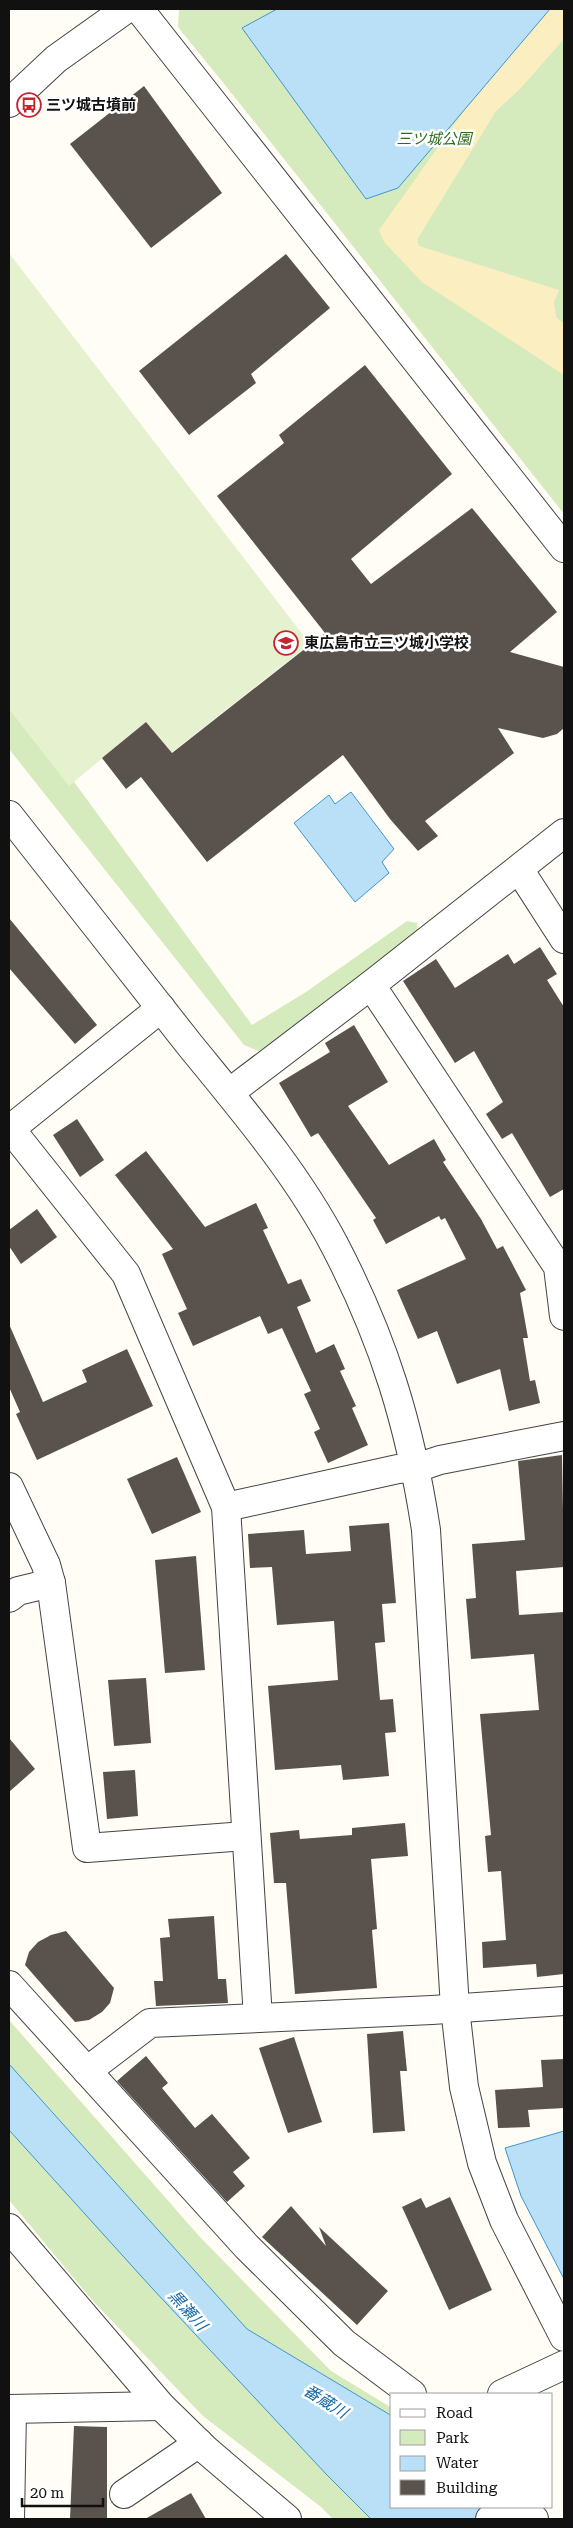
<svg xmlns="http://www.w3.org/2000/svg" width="573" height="2528" font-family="'Roboto Serif','Noto Sans JP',serif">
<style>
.green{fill:#d5ebbd}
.sand{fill:#fbeec1}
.pitch{fill:#e6f2cf}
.water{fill:#b9e0f7;stroke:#3f96cf}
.building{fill:#5a524d}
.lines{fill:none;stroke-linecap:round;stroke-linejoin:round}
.minor-casing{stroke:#444;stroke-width:30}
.minor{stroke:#fff;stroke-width:28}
.labels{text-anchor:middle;stroke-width:5;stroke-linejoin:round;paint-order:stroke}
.poi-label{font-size:15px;font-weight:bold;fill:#111;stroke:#fff;text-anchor:start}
.park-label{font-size:15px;font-style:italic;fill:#2f6b1f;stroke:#fff}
.water-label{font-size:16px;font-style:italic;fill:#1768a6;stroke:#fff}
</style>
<rect width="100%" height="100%" fill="#fffdf5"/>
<g class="green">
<path d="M 179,9 L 564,9 L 564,514 C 435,352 309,188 178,27 Z"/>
<path d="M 9,693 L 252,1025 L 306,992 L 407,921 L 417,923 L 418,931 L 263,1053 L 244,1045 L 9,749 Z"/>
<path d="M 9,2020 L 200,2237 L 331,2371 L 392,2408 L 392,2507 L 511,2507 L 522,2519 L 333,2519 L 321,2507 L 203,2416 L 92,2300 L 9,2200 Z"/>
</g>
<path class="sand" d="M 546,9 L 564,9 L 564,39 L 520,89 L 496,111 L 417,240 L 419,246 L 559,290 L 554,302 L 556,317 L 564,324 L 564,375 L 422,282 L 384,242 L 379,230 L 476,94 Z"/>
<path class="pitch" d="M 9,253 L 310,644 L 171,753 L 146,722 L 69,786 L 9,709 Z"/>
<g class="water">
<path d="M 277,9 L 550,9 L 398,188 L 366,199 L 242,28 Z"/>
<path d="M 351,792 L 394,849 L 382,862 L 389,873 L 355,902 L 294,823 L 329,795 L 335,804 Z"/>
<path d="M 9,2064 L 247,2329 L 392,2416 L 392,2507 L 488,2507 L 497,2519 L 371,2519 L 327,2475 L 151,2287 L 9,2130 Z"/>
<path d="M 564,2131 L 564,2279 L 521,2196 L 505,2148 Z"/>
</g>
<g class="building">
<path d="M 144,86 L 222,193 L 151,248 L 70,144 Z"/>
<path d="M 286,254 L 330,308 L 251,374 L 256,383 L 189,435 L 139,371 Z"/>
<path d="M 365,365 L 452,474 L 351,559 L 371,584 L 472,508 L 557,612 L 510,652 L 564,667 L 564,728 L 557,734 L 543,738 L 498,728 L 514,753 L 425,821 L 438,836 L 418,851 L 390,819 L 343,755 L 207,862 L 141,777 L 126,789 L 102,758 L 146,722 L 172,753 L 325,633 L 217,496 L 284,443 L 279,435 Z"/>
<path d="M 9,918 L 97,1025 L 75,1044 L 9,968 Z"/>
<path d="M 540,947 L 557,974 L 547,980 L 564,1007 L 564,1189 L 550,1197 L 512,1133 L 502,1139 L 486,1114 L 503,1102 L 474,1051 L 455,1063 L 403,981 L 436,959 L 455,988 L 508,954 L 514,964 Z"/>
<path d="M 354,1025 L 388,1082 L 348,1106 L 389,1165 L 434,1139 L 446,1160 L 443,1162 L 481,1219 L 497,1249 L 503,1246 L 526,1290 L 520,1293 L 528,1338 L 523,1338 L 530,1381 L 535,1380 L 540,1403 L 509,1411 L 500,1369 L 457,1384 L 437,1331 L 418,1339 L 397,1290 L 466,1259 L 445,1218 L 441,1220 L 439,1216 L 386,1244 L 373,1220 L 376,1218 L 318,1133 L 311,1137 L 279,1083 L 330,1052 L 325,1043 Z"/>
<path d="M 77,1119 L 104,1160 L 80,1177 L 53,1135 Z"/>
<path d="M 146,1151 L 205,1227 L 256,1203 L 268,1228 L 263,1230 L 288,1284 L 301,1279 L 311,1301 L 297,1307 L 316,1353 L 334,1344 L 345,1369 L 340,1371 L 356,1406 L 352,1408 L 368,1445 L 328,1463 L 314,1432 L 320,1429 L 304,1394 L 311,1391 L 282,1328 L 268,1334 L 260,1316 L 193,1346 L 178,1313 L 187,1309 L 162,1254 L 173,1249 L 115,1175 Z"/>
<path d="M 37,1209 L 57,1237 L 21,1264 L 9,1246 L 9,1230 Z"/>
<path d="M 9,1324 L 43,1402 L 87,1382 L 82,1370 L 127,1349 L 153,1406 L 37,1460 L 16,1414 L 20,1412 L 9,1387 Z"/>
<path d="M 562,1455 L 564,1567 L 516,1571 L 519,1615 L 564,1612 L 564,1974 L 537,1977 L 536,1964 L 483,1968 L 482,1942 L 506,1940 L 501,1871 L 488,1872 L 485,1836 L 491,1835 L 480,1714 L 539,1710 L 534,1654 L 471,1659 L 466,1599 L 476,1598 L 472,1544 L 525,1540 L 518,1461 Z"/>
<path d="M 177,1457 L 201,1512 L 152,1534 L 127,1479 Z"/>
<path d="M 389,1523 L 396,1603 L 382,1604 L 385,1642 L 375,1643 L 380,1700 L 393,1699 L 396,1732 L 385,1733 L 389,1776 L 343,1780 L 341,1765 L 275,1770 L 268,1686 L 338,1680 L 334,1621 L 277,1625 L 272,1567 L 250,1568 L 248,1534 L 304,1530 L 306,1554 L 351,1551 L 349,1526 Z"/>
<path d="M 196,1556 L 205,1670 L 165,1673 L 155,1560 Z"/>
<path d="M 146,1678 L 151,1743 L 114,1746 L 108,1680 Z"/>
<path d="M 9,1738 L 35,1769 L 9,1792 Z"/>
<path d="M 135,1770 L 138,1816 L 107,1819 L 103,1772 Z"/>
<path d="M 405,1823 L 408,1856 L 371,1859 L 377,1929 L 372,1930 L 377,1988 L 295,1994 L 286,1883 L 274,1883 L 270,1833 L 299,1830 L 300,1839 L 352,1835 L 352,1828 Z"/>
<path d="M 214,1916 L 218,1979 L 226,1979 L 228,2003 L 156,2006 L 154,1981 L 163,1981 L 160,1938 L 170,1937 L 168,1919 Z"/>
<path d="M 66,1931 L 114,1988 L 110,2003 L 102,2012 L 89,2020 L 75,2022 L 25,1965 L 29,1952 L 38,1942 L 51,1935 Z"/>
<path d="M 403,2031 L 407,2071 L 400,2071 L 405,2131 L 373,2133 L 367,2034 Z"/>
<path d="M 294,2037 L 322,2122 L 288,2133 L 259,2048 Z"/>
<path d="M 146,2056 L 168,2083 L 162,2088 L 195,2128 L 212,2114 L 250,2158 L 233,2172 L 245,2186 L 227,2202 L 117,2081 Z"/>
<path d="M 564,2059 L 564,2108 L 528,2110 L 530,2127 L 498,2128 L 495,2090 L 543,2087 L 541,2060 Z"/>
<path d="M 450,2197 L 492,2290 L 449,2310 L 402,2207 L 421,2198 L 426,2208 Z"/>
<path d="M 291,2206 L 326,2246 L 319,2227 L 388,2291 L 357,2325 L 262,2237 Z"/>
<path d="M 74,2426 L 107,2427 L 107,2519 L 70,2519 Z"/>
<path d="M 191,2493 L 206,2519 L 145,2519 Z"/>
</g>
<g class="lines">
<g class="minor-casing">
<g id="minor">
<path d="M 139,9 L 564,548"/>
<path d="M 9,103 L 56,59 L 126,9"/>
<path d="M 9,815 C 69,891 129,968 189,1044 C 241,1108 297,1173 335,1246 C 384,1340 410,1425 426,1530 L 455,2008 L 464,2087 L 482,2163 L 504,2220 L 564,2337"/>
<path d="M 519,869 L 564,939"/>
<path d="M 371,985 L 558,1267 L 564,1316"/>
<path d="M 229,1093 L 371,985 L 564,833"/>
<path d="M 9,1127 L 126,1274 L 226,1507 L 258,2018"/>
<path d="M 9,1130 L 161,1008"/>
<path d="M 9,1487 L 46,1565 L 51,1583 L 87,1848 L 245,1836"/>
<path d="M 226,1507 L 398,1469 L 416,1468 L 440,1460 L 564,1436"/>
<path d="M 9,1598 L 18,1591 L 51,1583"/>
<path d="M 9,1985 L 247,2247 L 344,2343 L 412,2394"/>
<path d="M 87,2071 L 150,2023 L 432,2010 L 564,2001"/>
<path d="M 9,2228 L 161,2406 L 206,2450 L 287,2519"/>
<path d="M 502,2394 L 564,2365"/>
<path d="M 9,2409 L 161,2406"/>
<path d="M 124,2494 L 199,2443"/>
<path d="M 523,2507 L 534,2519"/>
<path d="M 10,2519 L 12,2410"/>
<path d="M 490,2519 L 506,2507"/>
</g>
</g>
<use href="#minor" class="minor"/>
</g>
<defs>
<g id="bus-ring" transform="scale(1.25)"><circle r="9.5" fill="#fff" stroke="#c4262e" stroke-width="1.5"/><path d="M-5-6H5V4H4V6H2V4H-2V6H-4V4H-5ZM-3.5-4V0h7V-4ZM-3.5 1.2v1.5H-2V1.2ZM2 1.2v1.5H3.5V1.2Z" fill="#c4262e"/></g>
<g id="school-ring" transform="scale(1.25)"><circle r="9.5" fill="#fff" stroke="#c4262e" stroke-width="1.5"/><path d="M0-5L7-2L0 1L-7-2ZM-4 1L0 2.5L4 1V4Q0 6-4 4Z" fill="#c4262e"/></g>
</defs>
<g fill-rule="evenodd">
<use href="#bus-ring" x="29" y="105"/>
<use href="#school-ring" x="286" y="643"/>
</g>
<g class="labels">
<g class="poi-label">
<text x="46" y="110">三ツ城古墳前</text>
<text x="304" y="648">東広島市立三ツ城小学校</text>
</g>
<g class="park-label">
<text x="434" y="144">三ツ城公園</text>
</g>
<g class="water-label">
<text transform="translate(188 2310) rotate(48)" y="6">黒瀬川</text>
<text transform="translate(326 2401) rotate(32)" y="6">番蔵川</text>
</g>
</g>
<rect width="573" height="2528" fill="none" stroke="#111111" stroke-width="20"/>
<rect x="390" y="2393" width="162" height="115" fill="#ffffff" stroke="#a0a0a0"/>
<rect x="400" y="2409" width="25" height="8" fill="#ffffff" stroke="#a0a0a0"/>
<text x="436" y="2418" font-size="15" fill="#111111">Road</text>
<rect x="400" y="2430" width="25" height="15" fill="#d5ebbd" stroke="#a0a0a0"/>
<text x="436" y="2443" font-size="15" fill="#111111">Park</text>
<rect x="400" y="2456" width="25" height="15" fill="#b9e0f7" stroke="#a0a0a0"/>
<text x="436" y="2468" font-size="15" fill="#111111">Water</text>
<rect x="400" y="2480" width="25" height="15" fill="#5a524d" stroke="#a0a0a0"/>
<text x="436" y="2493" font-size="15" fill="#111111">Building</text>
<path d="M22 2498v8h81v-8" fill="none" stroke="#111111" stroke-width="2.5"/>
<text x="30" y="2498" font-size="15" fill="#111111" stroke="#ffffff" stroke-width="4" paint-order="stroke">20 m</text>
</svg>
